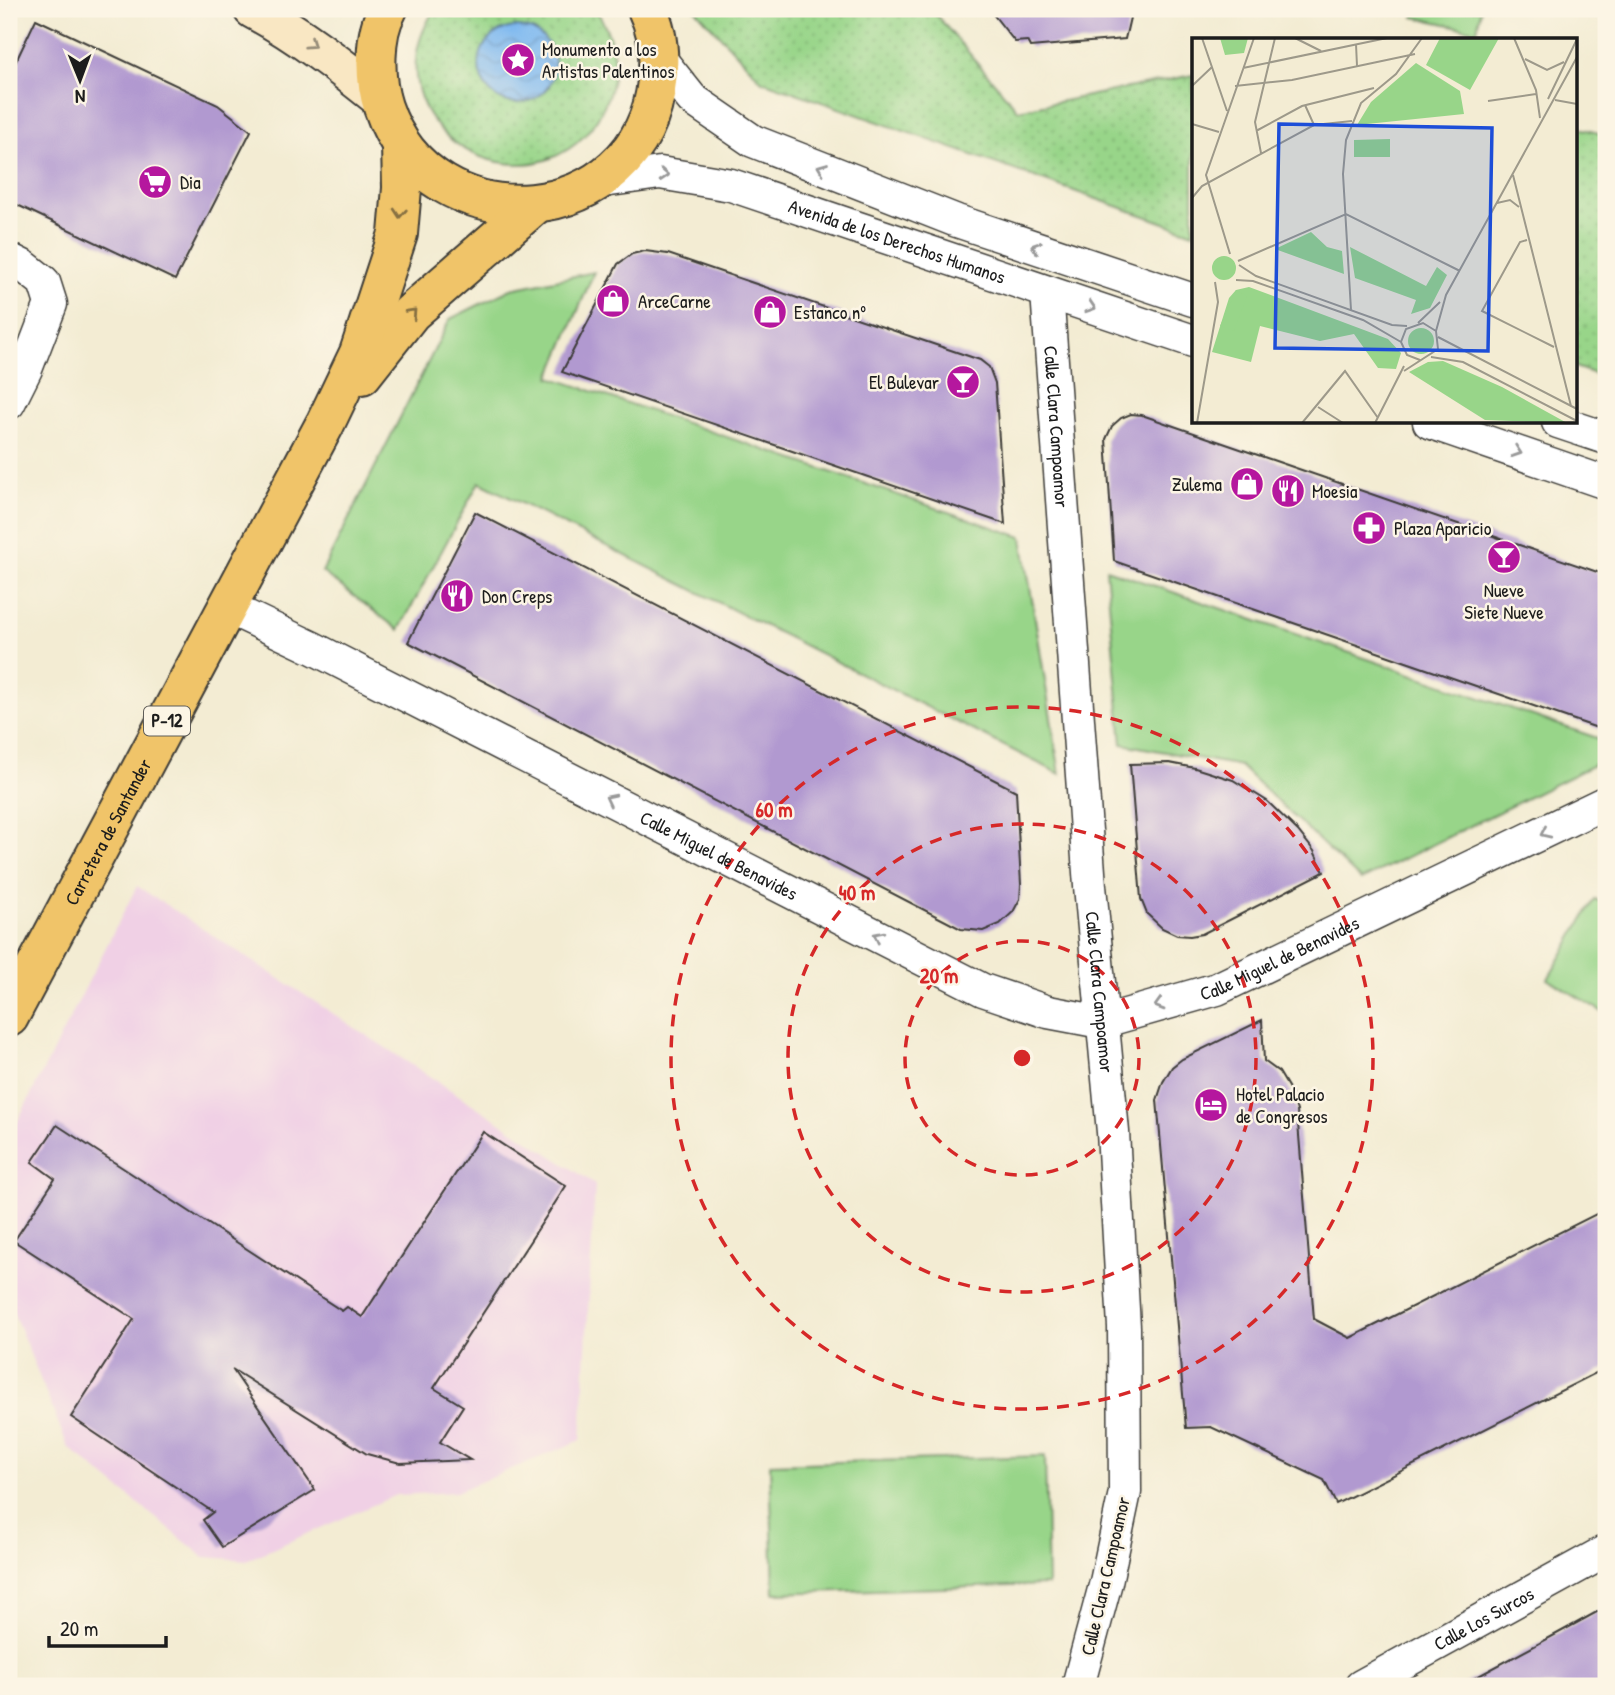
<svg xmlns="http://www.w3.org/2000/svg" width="1615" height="1695" font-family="'Patrick Hand',sans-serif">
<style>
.built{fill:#f0d0e5}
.grass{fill:url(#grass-dots);stroke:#5a7852;stroke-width:2}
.green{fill:#98d589;stroke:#5a7852;stroke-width:2}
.water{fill:url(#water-waves);stroke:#4e6a86;stroke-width:2}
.building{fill:#b199d0}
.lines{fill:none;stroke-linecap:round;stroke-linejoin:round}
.minor-casing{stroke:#3c3b37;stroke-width:35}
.secondary-casing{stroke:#3c3b37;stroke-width:42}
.trunk-casing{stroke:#3c3b37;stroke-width:42}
.minor{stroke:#fff;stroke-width:32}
.secondary{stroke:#f9e7c3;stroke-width:38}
.trunk{stroke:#f0c469;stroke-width:38}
.oneway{stroke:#968c78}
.oneway2{stroke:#999}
.oneway3{stroke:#867042}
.ring{fill:none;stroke:#d62828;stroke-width:3.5;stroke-dasharray:12 9}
.labels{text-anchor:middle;stroke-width:5;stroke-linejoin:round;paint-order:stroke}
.shield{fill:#fcf5e5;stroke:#5f5d58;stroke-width:2}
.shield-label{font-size:18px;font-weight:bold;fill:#1c1c1c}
.poi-label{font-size:19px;fill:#1c1c1c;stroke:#fcf5e5;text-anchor:start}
.street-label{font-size:19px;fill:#1c1c1c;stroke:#fcf5e5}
.inset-road{fill:none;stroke:#9d998a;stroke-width:2}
.view{fill:#1d4ed8;fill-opacity:0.15;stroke:#1d4ed8;stroke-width:3.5}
.inset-edge{fill:none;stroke:#1c1c1c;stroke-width:3.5}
.centre{fill:#d62828;stroke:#fcf5e5;stroke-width:3.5}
.ring-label{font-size:21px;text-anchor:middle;font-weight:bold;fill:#d62828;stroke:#fcf5e5;stroke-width:5;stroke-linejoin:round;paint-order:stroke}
</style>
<defs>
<pattern id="grass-dots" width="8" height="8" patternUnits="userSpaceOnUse" patternTransform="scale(1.75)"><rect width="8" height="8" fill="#98d589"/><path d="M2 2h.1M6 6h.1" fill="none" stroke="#82b676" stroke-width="1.8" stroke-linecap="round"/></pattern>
<pattern id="water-waves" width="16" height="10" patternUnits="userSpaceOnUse" patternTransform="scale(1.75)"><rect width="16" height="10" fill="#7fb9f0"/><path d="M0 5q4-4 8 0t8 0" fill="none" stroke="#6d9ecd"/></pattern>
</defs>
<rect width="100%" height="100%" fill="#fcf5e5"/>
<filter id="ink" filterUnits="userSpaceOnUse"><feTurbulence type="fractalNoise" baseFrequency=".0143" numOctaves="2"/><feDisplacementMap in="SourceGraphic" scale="14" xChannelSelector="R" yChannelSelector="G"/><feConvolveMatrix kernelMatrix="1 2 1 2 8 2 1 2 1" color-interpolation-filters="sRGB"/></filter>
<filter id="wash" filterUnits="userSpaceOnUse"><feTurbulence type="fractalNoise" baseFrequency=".00686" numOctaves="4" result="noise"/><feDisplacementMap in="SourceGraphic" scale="28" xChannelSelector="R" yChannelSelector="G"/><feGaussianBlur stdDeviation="1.57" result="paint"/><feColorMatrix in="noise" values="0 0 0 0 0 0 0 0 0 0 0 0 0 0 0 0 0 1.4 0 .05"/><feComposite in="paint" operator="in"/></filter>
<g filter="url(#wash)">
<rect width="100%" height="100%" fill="#f3ecd3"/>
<path class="built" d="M 137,886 L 595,1184 L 581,1440 L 456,1492 L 396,1495 L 247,1560 L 204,1557 L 68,1447 L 9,1302 L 9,1138 Z"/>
<g class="grass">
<path d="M 435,9 L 595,9 C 613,33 619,66 609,94 C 556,238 353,135 435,9 Z"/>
<path d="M 695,9 L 931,9 L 1018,110 L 1193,75 L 1193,233 L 762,81 Z"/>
<path d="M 1575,127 L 1606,135 L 1606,378 L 1575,367 Z"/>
</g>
<g class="green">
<path d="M 1416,9 L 1481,9 L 1477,31 L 1414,17 Z"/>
<path d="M 594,272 L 550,377 L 1022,537 L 1060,774 L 479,482 L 399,630 L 322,572 L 450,319 L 511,289 Z"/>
<path d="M 1106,569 L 1606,741 L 1606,759 L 1361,880 L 1240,766 L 1122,744 Z"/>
<path d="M 1595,899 L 1606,904 L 1606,1014 L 1548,979 Z"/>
<path d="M 1045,1456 L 1048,1585 L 774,1593 L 770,1464 Z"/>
</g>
<circle class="water" cx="517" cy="65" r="38"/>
<g id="blocks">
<g class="building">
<path d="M 989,9 L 1132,9 L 1125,39 L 1030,47 L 1027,41 L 1015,42 Z"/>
<path d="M 36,19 L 218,105 L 251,131 L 175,280 L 9,201 L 9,76 Z"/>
<path d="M 645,251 L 668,254 L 980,360 L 989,367 L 995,383 L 1005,524 L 562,372 L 618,264 L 632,254 Z"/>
<path d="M 1131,414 L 1142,415 L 1606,575 L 1606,731 L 1114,561 L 1106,439 L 1112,426 L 1121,418 Z"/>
<path d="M 475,512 L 1016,791 L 1021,885 L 1020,899 L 1013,912 L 1000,924 L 983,931 L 961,929 L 408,642 Z"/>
<path d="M 1169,763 L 1195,768 L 1233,780 L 1267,801 L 1298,831 L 1314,851 L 1324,872 L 1202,934 L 1190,936 L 1177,935 L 1162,928 L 1147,914 L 1141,899 L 1130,764 Z"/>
<path d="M 1262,1020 L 1264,1061 L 1279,1072 L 1291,1092 L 1297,1111 L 1314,1319 L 1350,1338 L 1606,1209 L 1606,1368 L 1336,1504 L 1324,1480 L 1211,1427 L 1186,1428 L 1157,1100 L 1163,1082 L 1172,1067 L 1182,1059 Z"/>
<path d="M 57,1125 L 342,1311 L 347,1307 L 362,1317 L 483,1132 L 566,1186 L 434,1388 L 463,1406 L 440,1442 L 470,1460 L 400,1463 L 367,1454 L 232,1369 L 315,1490 L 222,1547 L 203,1520 L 213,1512 L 71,1417 L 134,1319 L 14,1241 L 55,1179 L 32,1162 Z"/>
<path d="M 1606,1607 L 1606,1686 L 1460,1686 L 1562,1631 Z"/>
</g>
</g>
</g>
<g filter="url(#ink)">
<use href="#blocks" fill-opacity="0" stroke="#3c3b37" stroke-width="2"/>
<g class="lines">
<g class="minor-casing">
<g id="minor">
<path d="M 660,59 L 692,99 L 753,141 L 957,221 L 1193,300"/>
<path id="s1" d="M 596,182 L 660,173 L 731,185 L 1193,341"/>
<path d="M 9,259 L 25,267 L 44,282 L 51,304 L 26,369 L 9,403"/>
<path id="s2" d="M 1047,292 L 1090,886 L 1113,1132 L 1124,1327 L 1125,1492 L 1106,1582 L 1078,1686"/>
<path d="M 1429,422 L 1606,483"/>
<path d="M 1558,422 L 1606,438"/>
<path id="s3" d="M 227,607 L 313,648 L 983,990 L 1048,1012 L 1101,1022 L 1217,989 L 1606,802"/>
<path id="s4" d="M 1361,1686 L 1606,1551"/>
</g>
</g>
<g class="secondary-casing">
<path id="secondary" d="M 253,9 C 299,34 339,65 380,98"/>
</g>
<g class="trunk-casing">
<g id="trunk">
<path d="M 388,9 C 373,34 374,80 383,107 C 431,249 642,230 657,81 C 660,57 658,31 647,9"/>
<path d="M 362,375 L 411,313 L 536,204"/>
<path id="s5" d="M 9,1017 L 325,424 L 359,353 L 398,234 L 402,188 L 401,145"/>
</g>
</g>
<use href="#minor" class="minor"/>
<use href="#secondary" class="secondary"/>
<use href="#trunk" class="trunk"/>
</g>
<defs><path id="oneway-chevron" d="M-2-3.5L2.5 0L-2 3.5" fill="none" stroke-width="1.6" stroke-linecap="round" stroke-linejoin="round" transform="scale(1.75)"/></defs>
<use class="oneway" href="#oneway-chevron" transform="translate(311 44) rotate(34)"/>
<g class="oneway2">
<use href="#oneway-chevron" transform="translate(822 168) rotate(-159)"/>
<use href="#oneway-chevron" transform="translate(664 175) rotate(4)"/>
<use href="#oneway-chevron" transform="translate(1036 247) rotate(-162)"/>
<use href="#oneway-chevron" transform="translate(1091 307) rotate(18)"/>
<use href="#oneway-chevron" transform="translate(1517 452) rotate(19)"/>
<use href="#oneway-chevron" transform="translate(610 799) rotate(-153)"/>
<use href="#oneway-chevron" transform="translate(1545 833) rotate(155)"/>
<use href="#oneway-chevron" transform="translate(878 936) rotate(-153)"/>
<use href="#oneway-chevron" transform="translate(1159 1005) rotate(164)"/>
</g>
<g class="oneway3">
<use href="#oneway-chevron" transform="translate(400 213) rotate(94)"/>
<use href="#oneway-chevron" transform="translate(412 313) rotate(-47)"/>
</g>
</g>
<g class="ring">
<circle cx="1022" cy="1058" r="117"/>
<circle cx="1022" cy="1058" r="234"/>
<circle cx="1022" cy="1058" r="351"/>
</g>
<defs>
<g id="sight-disc" transform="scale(1.75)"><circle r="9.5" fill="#b5179e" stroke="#fcf5e5"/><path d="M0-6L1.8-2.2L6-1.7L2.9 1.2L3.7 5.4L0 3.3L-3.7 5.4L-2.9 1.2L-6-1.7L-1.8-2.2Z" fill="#fff"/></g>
<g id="supermarket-disc" transform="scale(1.75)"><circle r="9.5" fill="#b5179e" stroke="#fcf5e5"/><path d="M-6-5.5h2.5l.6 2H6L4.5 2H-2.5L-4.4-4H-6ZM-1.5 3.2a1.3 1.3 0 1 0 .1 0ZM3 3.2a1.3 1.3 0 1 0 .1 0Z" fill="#fff"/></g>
<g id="shop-disc" transform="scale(1.75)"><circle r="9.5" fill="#b5179e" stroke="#fcf5e5"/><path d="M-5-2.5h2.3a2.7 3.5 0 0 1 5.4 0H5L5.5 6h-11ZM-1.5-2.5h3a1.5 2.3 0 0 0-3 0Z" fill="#fff"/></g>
<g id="bar-disc" transform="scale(1.75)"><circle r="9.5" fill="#b5179e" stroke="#fcf5e5"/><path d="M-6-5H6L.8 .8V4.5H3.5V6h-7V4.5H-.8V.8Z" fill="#fff"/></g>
<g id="restaurant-disc" transform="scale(1.75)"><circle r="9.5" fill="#b5179e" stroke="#fcf5e5"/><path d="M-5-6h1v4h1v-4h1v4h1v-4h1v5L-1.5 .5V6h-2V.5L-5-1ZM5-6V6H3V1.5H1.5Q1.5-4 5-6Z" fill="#fff"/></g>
<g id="pharmacy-disc" transform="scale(1.75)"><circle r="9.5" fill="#b5179e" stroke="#fcf5e5"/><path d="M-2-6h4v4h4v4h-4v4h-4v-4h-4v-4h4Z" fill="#fff"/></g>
<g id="hotel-disc" transform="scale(1.75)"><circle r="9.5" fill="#b5179e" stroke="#fcf5e5"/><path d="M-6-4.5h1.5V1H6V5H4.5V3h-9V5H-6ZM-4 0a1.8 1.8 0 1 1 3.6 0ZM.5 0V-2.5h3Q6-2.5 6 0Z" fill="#fff"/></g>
</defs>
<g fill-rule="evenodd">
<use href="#sight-disc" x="518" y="60"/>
<use href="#supermarket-disc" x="155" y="182"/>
<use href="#shop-disc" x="613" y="301"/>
<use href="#shop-disc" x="770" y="312"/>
<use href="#bar-disc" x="963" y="382"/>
<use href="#shop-disc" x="1247" y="484"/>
<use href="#restaurant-disc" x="1288" y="491"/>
<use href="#pharmacy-disc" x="1369" y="528"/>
<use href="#bar-disc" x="1504" y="557"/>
<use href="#restaurant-disc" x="457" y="596"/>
<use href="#hotel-disc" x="1211" y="1105"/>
</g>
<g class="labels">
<rect class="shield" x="144" y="706.5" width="46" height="29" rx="5"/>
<g class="shield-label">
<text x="167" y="727">P-12</text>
</g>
<g class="poi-label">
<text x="542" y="56">Monumento a los<tspan x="542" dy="22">Artistas Palentinos</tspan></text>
<text x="180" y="189">Dia</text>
<text x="638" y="308">ArceCarne</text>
<text x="794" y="319">Estanco nº</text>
<text x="939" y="389" text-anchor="end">El Bulevar</text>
<text x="1222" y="491" text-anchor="end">Zulema</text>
<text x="1312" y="498">Moesia</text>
<text x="1394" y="535">Plaza Aparicio</text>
<text x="1504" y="597" text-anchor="middle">Nueve<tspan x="1504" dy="22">Siete Nueve</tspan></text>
<text x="482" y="603">Don Creps</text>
<text x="1236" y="1101">Hotel Palacio<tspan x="1236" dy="22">de Congresos</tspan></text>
</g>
<g class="street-label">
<text dy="7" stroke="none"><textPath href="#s1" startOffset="312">Avenida de los Derechos Humanos</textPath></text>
<text dy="7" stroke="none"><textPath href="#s2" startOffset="135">Calle Clara Campoamor</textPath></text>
<text dy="7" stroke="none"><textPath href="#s5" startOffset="210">Carretera de Santander</textPath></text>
<text dy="7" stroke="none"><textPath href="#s3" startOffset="551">Calle Miguel de Benavides</textPath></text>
<text dy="7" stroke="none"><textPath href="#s3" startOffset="1160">Calle Miguel de Benavides</textPath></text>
<text dy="7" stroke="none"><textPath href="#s2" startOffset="702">Calle Clara Campoamor</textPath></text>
<text transform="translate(1105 1576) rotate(-77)" y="7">Calle Clara Campoamor</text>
<text dy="7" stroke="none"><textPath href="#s4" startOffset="140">Calle Los Surcos</textPath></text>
</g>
</g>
<g transform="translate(1192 38)">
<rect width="385" height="385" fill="#f3ecd3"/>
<path d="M 57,249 L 196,301 L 209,315 L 204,331 L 186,330 L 162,296 L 128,303 L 68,288 L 59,324 L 20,314 L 37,260 L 44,252 ZM216 303a13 13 0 1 1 26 0a13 13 0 1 1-26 0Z" fill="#98d589"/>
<path d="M 28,0 L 56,0 L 52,15 L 33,17 ZM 248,0 L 307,0 L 278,52 L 234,27 ZM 224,25 L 268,53 L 272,76 L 165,87 L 179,64 ZM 198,101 L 198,119 L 162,119 L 162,102 ZM 119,194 L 135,209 L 150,213 L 152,236 L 83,211 ZM 158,209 L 234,248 L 245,229 L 255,237 L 238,270 L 219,276 L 224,262 L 163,240 ZM20 230a12 12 0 1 1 24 0a12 12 0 1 1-24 0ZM 44,252 L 55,258 L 42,293 L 28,288 ZM 251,323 L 310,349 L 375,385 L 293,382 L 217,334 L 236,324 Z" fill="#98d589"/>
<path class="inset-road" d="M 10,0 L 35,73M 103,0 L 129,13M 322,0 L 344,52 L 348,80M 164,6 L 165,28M 333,21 L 355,32 L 372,24M 51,30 L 195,0M 0,48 L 20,29M 43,48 L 100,42 L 223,16M 356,61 L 385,1M 363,62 L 385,66M 296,63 L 344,56M 113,67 L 122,87M 0,86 L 27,94M 64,93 L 110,68 L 182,50M 69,115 L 63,84 L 83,0M 321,137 L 379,368M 0,160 L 10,148 L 122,87 L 160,83M 305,165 L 318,162 L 327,169M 335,202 L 328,204 L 290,273 L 362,309M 38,216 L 14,137 L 62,0M 46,223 L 154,176 L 268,233M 47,227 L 64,238 L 200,287 L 215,288M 44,242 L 61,243 L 171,282 L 209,304M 159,272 L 151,136 L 154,102 L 169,65 L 204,36 L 230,0M 226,285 L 248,264M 244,293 L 254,257 L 385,19M 246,299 L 385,371M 239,319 L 271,324 L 385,383M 212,333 L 246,311 L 244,293 L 231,285 L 214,291 L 209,304 L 215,317 L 228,322M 126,369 L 151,385M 5,385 L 26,264 L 23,244M 110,385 L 153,333 L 186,380M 183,385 L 212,328"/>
<path class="view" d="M 87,86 L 300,90 L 296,313 L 83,310 Z"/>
<rect width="385" height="385" class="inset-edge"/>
</g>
<circle cx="1022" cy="1058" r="10" class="centre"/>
<g class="ring-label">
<text x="774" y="817">60 m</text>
<text x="857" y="900">40 m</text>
<text x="939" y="983">20 m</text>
</g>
<rect width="1615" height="1695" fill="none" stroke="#fcf5e5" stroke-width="35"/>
<g transform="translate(80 80) rotate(179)" stroke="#fcf5e5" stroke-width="5" paint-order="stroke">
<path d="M0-5L12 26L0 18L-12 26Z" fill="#1c1c1c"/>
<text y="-10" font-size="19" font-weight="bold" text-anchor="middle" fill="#1c1c1c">N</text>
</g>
<path d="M49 1636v10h117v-10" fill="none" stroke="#1c1c1c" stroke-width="3.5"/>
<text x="60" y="1636" font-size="21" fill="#1c1c1c" stroke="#fcf5e5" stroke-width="5" paint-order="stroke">20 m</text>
</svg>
